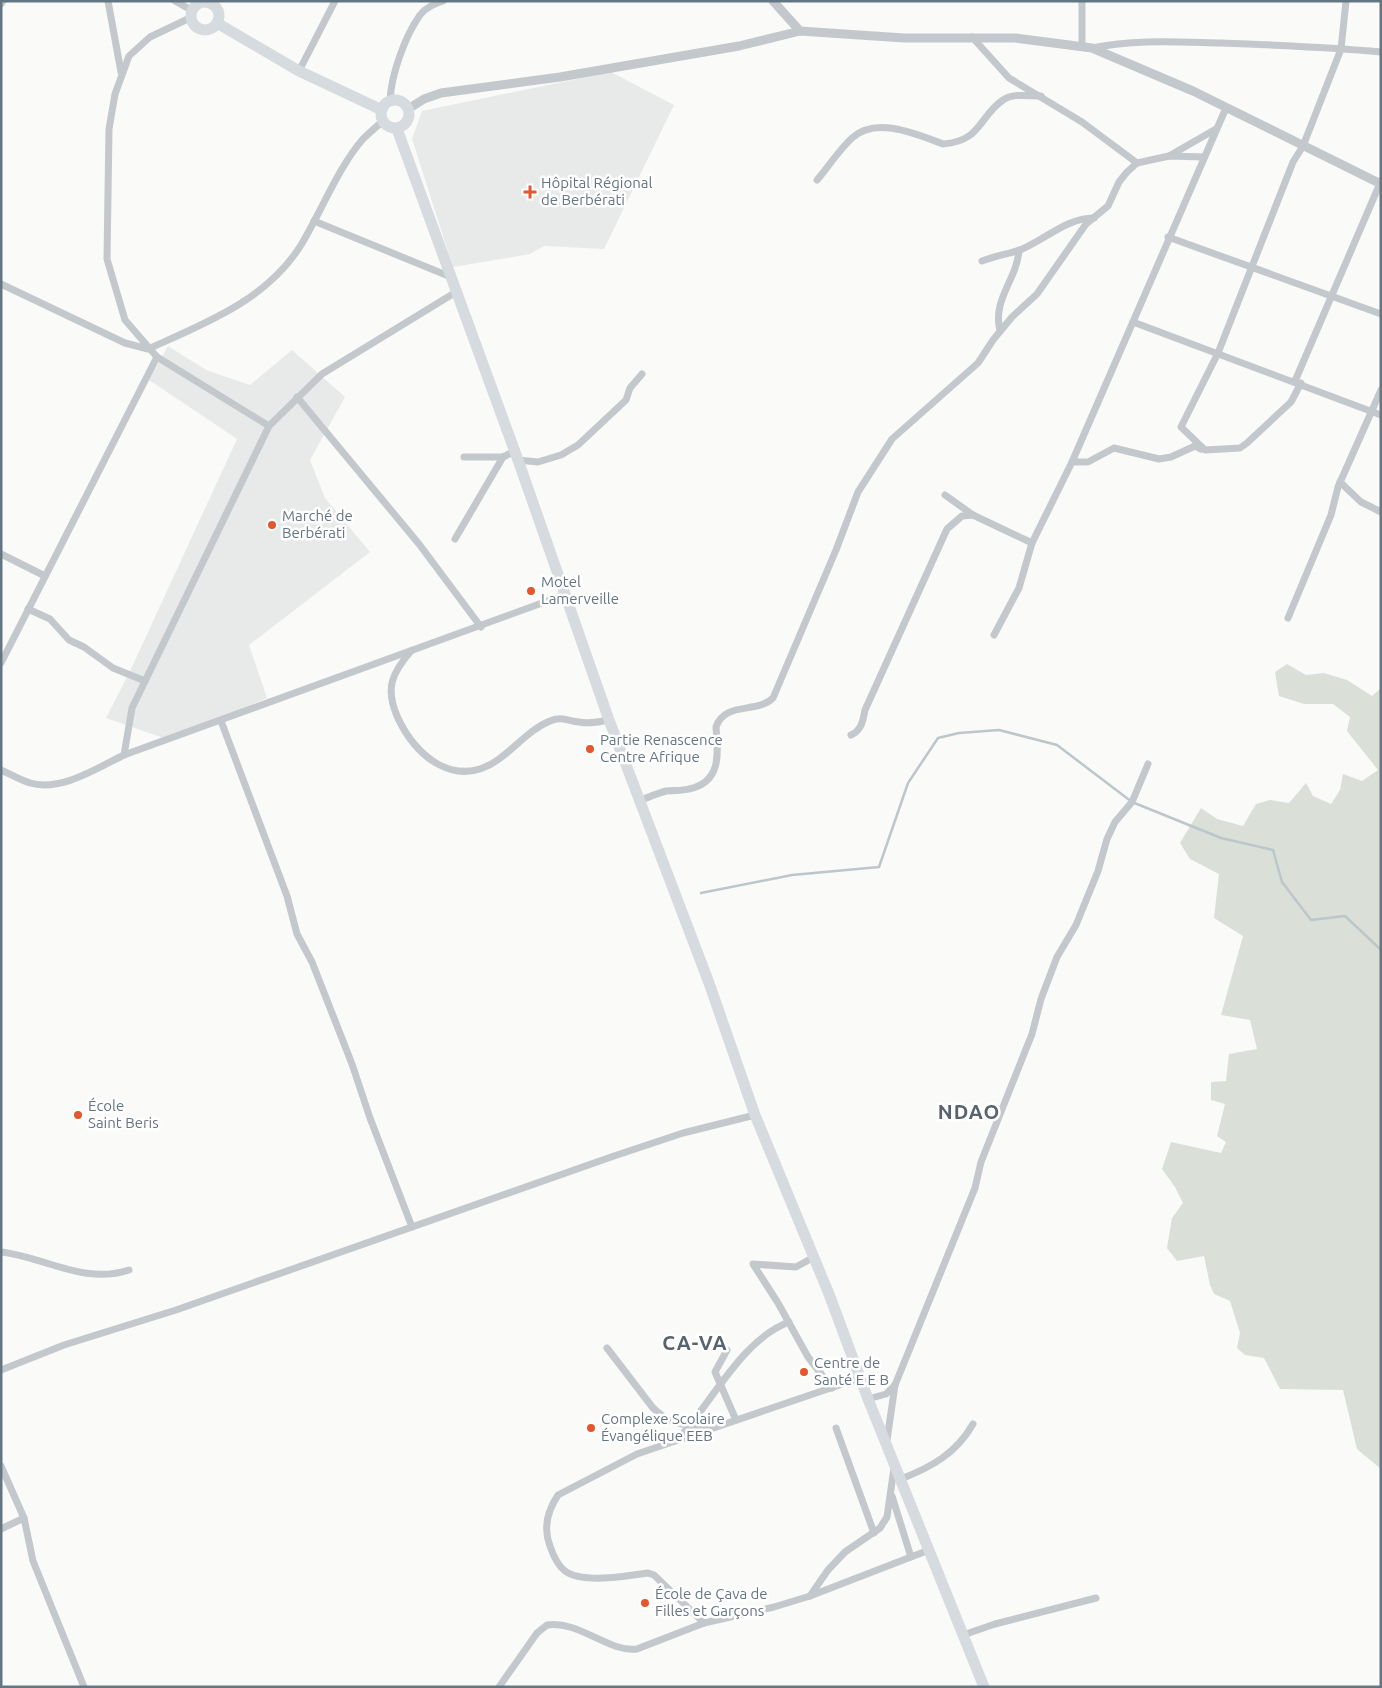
<svg xmlns="http://www.w3.org/2000/svg" width="1382" height="1688" font-family="Ubuntu,sans-serif">
<style>
.built{fill:#e8e9e9}
.green{fill:#dadfd7}
.lines{fill:none;stroke-linecap:round;stroke-linejoin:round}
.stream{stroke:#bbc7cb;stroke-width:2.5}
.minor{stroke:#c3c8cc;stroke-width:7}
.tertiary{stroke:#c3c8cc;stroke-width:9}
.primary{stroke:#d6dbdf;stroke-width:11}
.poi-dot{fill:#e4572e;stroke:#fff;stroke-width:2}
.labels{text-anchor:middle;stroke-width:5;stroke-linejoin:round;paint-order:stroke}
.poi-label{font-size:15px;fill:#657683;stroke:#fff;text-anchor:start}
.district-label{font-size:20px;font-weight:bold;letter-spacing:1px;fill:#57646e;stroke:#fff}
</style>
<rect width="100%" height="100%" fill="#fafaf8"/>
<g class="built">
<path d="M 611,72 L 674,105 L 604,249 L 544,246 L 530,254 L 453,267 L 412,139 L 422,111 Z"/>
<path d="M 168,346 L 206,370 L 250,385 L 292,350 L 345,397 L 310,460 L 325,498 L 370,552 L 249,645 L 267,698 L 169,740 L 106,718 L 131,669 L 237,439 L 149,380 Z"/>
</g>
<path class="green" d="M 1287,664 L 1306,675 L 1324,673 L 1347,680 L 1372,696 L 1381,688 L 1381,1469 L 1357,1449 L 1343,1390 L 1280,1389 L 1264,1358 L 1245,1355 L 1237,1348 L 1240,1333 L 1230,1301 L 1214,1294 L 1210,1285 L 1204,1256 L 1177,1261 L 1167,1248 L 1172,1218 L 1183,1203 L 1175,1187 L 1162,1169 L 1171,1142 L 1221,1153 L 1226,1142 L 1217,1136 L 1225,1104 L 1211,1100 L 1211,1082 L 1226,1081 L 1229,1054 L 1257,1049 L 1250,1020 L 1221,1015 L 1243,936 L 1214,918 L 1219,874 L 1190,859 L 1180,843 L 1201,808 L 1217,819 L 1243,826 L 1256,804 L 1270,800 L 1289,803 L 1306,783 L 1313,796 L 1331,804 L 1340,790 L 1343,774 L 1362,781 L 1378,770 L 1347,731 L 1350,717 L 1333,704 L 1304,704 L 1279,696 L 1275,672 Z"/>
<g class="lines">
<path class="stream" d="M 701,893 L 792,875 L 879,867 L 908,783 L 938,738 L 959,733 L 999,730 L 1057,745 L 1132,802 L 1221,838 L 1273,850 L 1282,882 L 1311,920 L 1345,916 L 1381,950"/>
<g class="minor">
<path d="M 108,1 L 121,72"/>
<path d="M 175,1 L 193,11"/>
<path d="M 1082,1 L 1082,46"/>
<path d="M 1,4 L 3,1"/>
<path d="M 192,17 L 150,37 L 129,56 L 115,94 L 109,129 L 107,259 L 125,320 L 157,357 L 269,426"/>
<path d="M 972,37 L 1009,78 L 1082,122 L 1137,163"/>
<path d="M 1092,48 C 1135,39 1177,42 1221,43 C 1274,45 1327,47 1381,52"/>
<path d="M 299,71 L 335,1"/>
<path d="M 390,101 C 391,75 405,36 420,15 C 426,7 435,4 443,1"/>
<path d="M 1169,156 L 1216,129"/>
<path d="M 817,180 C 828,167 839,150 852,138 C 876,116 916,134 943,144 C 982,141 979,116 1003,100 C 1013,93 1029,96 1041,96"/>
<path d="M 314,221 L 451,277"/>
<path d="M 1168,237 L 1381,314"/>
<path d="M 982,261 C 995,256 1008,254 1020,250 C 1045,240 1066,218 1094,218"/>
<path d="M 1,284 L 125,343 L 148,349 C 204,324 267,300 301,245 C 320,214 339,166 363,139 C 369,133 376,127 383,121"/>
<path d="M 1133,322 L 1381,415"/>
<path d="M 1000,331 C 992,299 1017,280 1019,250"/>
<path d="M 1295,381 L 1381,181"/>
<path d="M 1301,383 L 1291,402 L 1247,443 L 1240,448 L 1205,450 L 1181,427 L 1218,353 L 1293,162 L 1303,146 L 1341,49 L 1346,1"/>
<path d="M 297,397 L 419,544 L 481,627"/>
<path d="M 464,457 L 503,457 L 515,451"/>
<path d="M 518,460 L 538,462 L 561,455 L 578,445 L 626,400 L 630,388 L 642,374"/>
<path d="M 1072,462 L 1088,462 L 1114,448 L 1159,459 L 1171,457 L 1195,446 L 1201,449"/>
<path d="M 1340,482 L 1361,502 L 1381,512"/>
<path d="M 945,495 L 973,515 L 1032,543"/>
<path d="M 455,539 L 503,457"/>
<path d="M 1,554 L 45,576"/>
<path d="M 28,609 L 50,619 L 69,640 L 84,647 L 113,668 L 145,681"/>
<path d="M 1288,618 L 1331,515 L 1338,487 L 1381,390"/>
<path d="M 994,635 L 1019,588 L 1032,543 L 1072,462 L 1226,108"/>
<path d="M 411,651 C 392,673 385,688 397,716 C 415,757 456,790 499,759 C 516,747 530,729 550,721 C 562,716 568,721 579,722 C 590,724 599,722 609,720"/>
<path d="M 1,663 L 157,357"/>
<path d="M 221,721 L 287,896 L 297,934 L 312,962 L 352,1064 L 370,1118 L 412,1227"/>
<path d="M 851,735 C 862,730 863,720 865,710 L 947,529 L 962,516 L 973,515"/>
<path d="M 124,755 L 132,708 L 269,426 L 322,374 L 456,292"/>
<path d="M 1,770 C 10,774 20,780 30,783 C 61,792 97,768 124,755 L 564,595"/>
<path d="M 641,800 C 649,797 658,793 666,791 C 674,790 682,791 689,789 C 722,782 718,753 716,727 C 725,701 757,714 773,698 L 836,550 L 858,492 L 892,439 L 978,363 L 993,340 L 1012,317 L 1037,294 L 1086,224 L 1108,206 L 1119,182 L 1127,172 L 1137,163 L 1169,156 L 1204,157"/>
<path d="M 1,1252 C 45,1257 84,1285 129,1270"/>
<path d="M 814,1257 L 796,1267 L 753,1264 L 778,1303 L 808,1357 L 832,1388"/>
<path d="M 607,1348 L 653,1408 L 667,1420 L 706,1430"/>
<path d="M 727,1350 L 715,1372 L 736,1420"/>
<path d="M 1,1370 L 64,1345 L 176,1310 L 614,1156 L 683,1133 L 755,1115"/>
<path d="M 868,1399 L 886,1394 L 895,1385"/>
<path d="M 836,1428 L 874,1533"/>
<path d="M 678,1439 C 712,1403 741,1340 789,1322"/>
<path d="M 887,1440 L 895,1385 L 975,1188 L 981,1162 L 1032,1034 L 1041,999 L 1057,957 L 1076,925 L 1098,871 L 1107,839 L 1115,822 L 1132,802 L 1148,764"/>
<path d="M 1,1466 L 24,1518 L 33,1561 L 84,1687"/>
<path d="M 901,1479 C 931,1467 956,1454 973,1424"/>
<path d="M 892,1496 L 911,1557"/>
<path d="M 1,1529 L 24,1518"/>
<path d="M 810,1596 L 828,1570 L 845,1552 L 880,1528 L 887,1517 L 894,1468"/>
<path d="M 704,1623 L 654,1575 L 648,1573 C 629,1576 582,1584 565,1571 C 557,1565 553,1555 550,1546 C 543,1528 548,1510 558,1495 L 637,1454 L 860,1378"/>
<path d="M 963,1635 L 995,1624 L 1096,1598"/>
<path d="M 499,1687 L 537,1633 L 547,1625 C 579,1620 609,1653 637,1649 L 704,1623 L 774,1607 L 810,1596 L 929,1550"/>
</g>
<g class="tertiary">
<path d="M 773,1 L 800,31"/>
<path d="M 408,109 L 424,99 L 441,93 L 560,77 L 739,46 L 800,31 L 904,38 L 1015,38 L 1092,48 L 1193,91 L 1381,184"/>
</g>
<g class="primary">
<circle cx="205" cy="16" r="14"/>
<path d="M 217,23 L 299,71 L 382,110"/>
<circle cx="395" cy="114" r="14"/>
<path d="M 397,129 L 518,460 L 609,720 L 709,983 L 755,1115 L 829,1294 L 868,1399 L 984,1687"/>
</g>
</g>
<g class="poi-dot">
<path d="M527.5 184.5h5v5h5v5h-5v5h-5v-5h-5v-5h5z"/>
<circle cx="272" cy="525" r="5"/>
<circle cx="531" cy="591" r="5"/>
<circle cx="590" cy="749" r="5"/>
<circle cx="78" cy="1115" r="5"/>
<circle cx="804" cy="1372" r="5"/>
<circle cx="591" cy="1428" r="5"/>
<circle cx="645" cy="1603" r="5"/>
</g>
<g class="labels">
<g class="poi-label">
<text x="541" y="188">Hôpital Régional<tspan x="541" dy="17">de Berbérati</tspan></text>
<text x="282" y="521">Marché de<tspan x="282" dy="17">Berbérati</tspan></text>
<text x="541" y="587">Motel<tspan x="541" dy="17">Lamerveille</tspan></text>
<text x="600" y="745">Partie Renascence<tspan x="600" dy="17">Centre Afrique</tspan></text>
<text x="88" y="1111">École<tspan x="88" dy="17">Saint Beris</tspan></text>
<text x="814" y="1368">Centre de<tspan x="814" dy="17">Santé E E B</tspan></text>
<text x="601" y="1424">Complexe Scolaire<tspan x="601" dy="17">Évangélique EEB</tspan></text>
<text x="655" y="1599">École de Çava de<tspan x="655" dy="17">Filles et Garçons</tspan></text>
</g>
<g class="district-label">
<text x="969" y="1119">NDAO</text>
<text x="695" y="1350">CA-VA</text>
</g>
</g>
<rect width="1382" height="1688" fill="none" stroke="#657683" stroke-width="5"/>
</svg>
